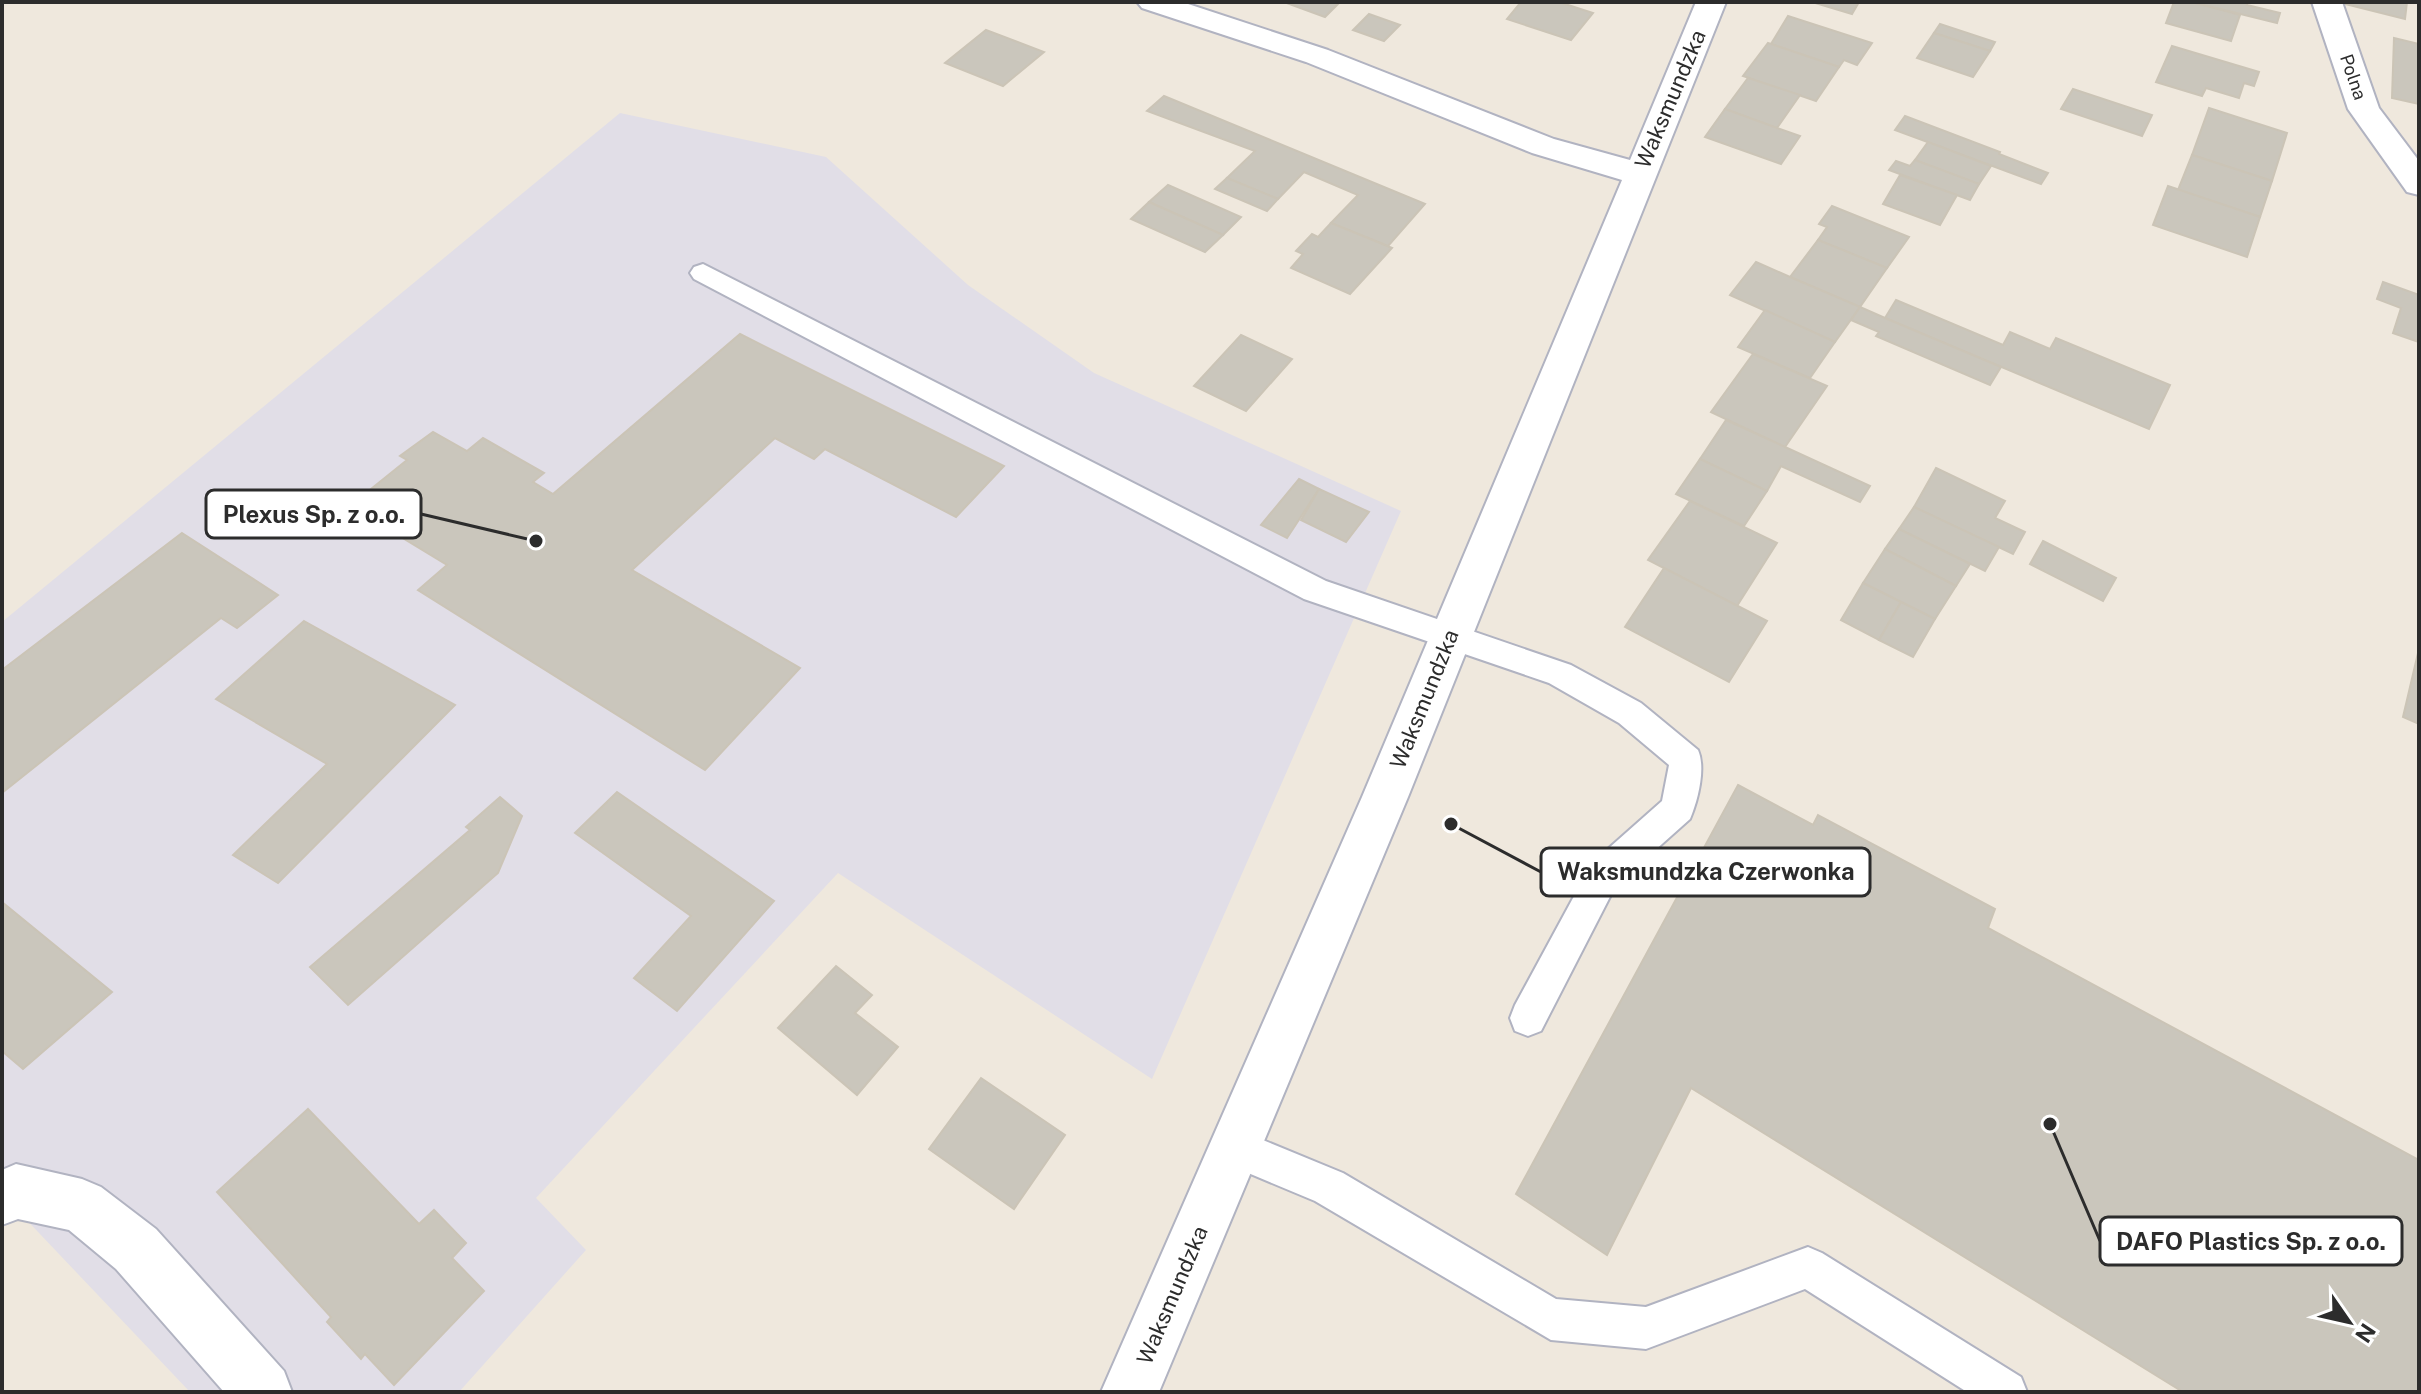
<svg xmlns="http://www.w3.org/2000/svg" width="2421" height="1394" font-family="'Public Sans',sans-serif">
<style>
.industrial{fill:#e1dee7}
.building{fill:#cac6bc;stroke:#cbc4b6;stroke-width:2}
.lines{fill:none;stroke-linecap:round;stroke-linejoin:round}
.lane-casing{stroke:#b1b3c1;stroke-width:4}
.street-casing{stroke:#b1b3c1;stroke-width:4}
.lane{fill:#fff;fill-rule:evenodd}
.street{fill:#fff;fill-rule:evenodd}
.labels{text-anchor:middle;stroke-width:6;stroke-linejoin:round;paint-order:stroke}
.far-street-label{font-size:18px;fill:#2c2c2c;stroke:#fff}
.street-label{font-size:22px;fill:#2c2c2c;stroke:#fff}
.leader{fill:none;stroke:#2c2c2c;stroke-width:3}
.callout-dot{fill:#2c2c2c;stroke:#fff;stroke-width:3}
.callout{fill:#fff;stroke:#2c2c2c;stroke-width:3}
.callout-label{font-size:24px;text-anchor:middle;font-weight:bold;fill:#2c2c2c}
</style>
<rect width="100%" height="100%" fill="#efe8dd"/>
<path class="industrial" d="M 620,113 L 826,157 L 968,285 L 1094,373 L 1401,511 L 1152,1079 L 838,873 L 536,1198 L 586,1250 L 459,1392 L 190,1392 L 2,1194 L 2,622 Z"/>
<g class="building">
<path d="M 1284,2 L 1340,2 L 1325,17 Z"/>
<path d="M 1521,2 L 1559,2 L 1593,13 L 1571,40 L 1507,19 Z"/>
<path d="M 1812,2 L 1859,2 L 1852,14 Z"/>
<path d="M 2174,2 L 2192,2 L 2240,15 L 2231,41 L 2166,23 Z"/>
<path d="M 2192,2 L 2248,2 L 2247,5 L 2280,13 L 2277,23 Z"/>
<path d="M 2407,2 L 2405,19 L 2341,3 L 2341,2 Z"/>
<path d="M 1369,14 L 1400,25 L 1384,41 L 1353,30 Z"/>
<path d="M 1788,16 L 1872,43 L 1857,65 L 1844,60 L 1839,67 L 1771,44 Z"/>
<path d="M 1940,24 L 1995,42 L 1990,51 L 1934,33 Z"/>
<path d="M 986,30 L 1044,52 L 1003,86 L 945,63 Z"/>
<path d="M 1934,33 L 1990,51 L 1973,77 L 1917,58 Z"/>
<path d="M 2394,38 L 2419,44 L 2419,104 L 2392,98 Z"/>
<path d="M 1768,43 L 1839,67 L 1816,101 L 1743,76 Z"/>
<path d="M 2172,46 L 2259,72 L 2254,86 L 2244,83 L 2239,98 L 2206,88 L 2202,96 L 2156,82 Z"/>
<path d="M 1748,78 L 1800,95 L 1777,128 L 1725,109 Z"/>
<path d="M 2073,89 L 2152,115 L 2142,136 L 2061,109 Z"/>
<path d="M 1164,96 L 1425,204 L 1388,246 L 1331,223 L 1358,195 L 1304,172 L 1278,199 L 1227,178 L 1255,151 L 1147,111 Z"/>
<path d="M 2209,108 L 2287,133 L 2272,181 L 2192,155 Z"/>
<path d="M 1725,109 L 1777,128 L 1800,136 L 1781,164 L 1705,137 Z"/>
<path d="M 1905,116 L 2000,152 L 1999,154 L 2048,173 L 2041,184 L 1895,130 Z"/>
<path d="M 1928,142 L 1991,166 L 1979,184 L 1915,160 Z"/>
<path d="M 2192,155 L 2272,181 L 2260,217 L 2178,190 Z"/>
<path d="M 1915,160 L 1979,184 L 1970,200 L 1889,170 L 1896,161 L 1910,166 Z"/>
<path d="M 1900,175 L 1957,195 L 1940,225 L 1883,204 Z"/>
<path d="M 1227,178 L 1278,199 L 1267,211 L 1215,189 Z"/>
<path d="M 1168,185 L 1241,217 L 1223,235 L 1149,202 Z"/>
<path d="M 2168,186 L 2260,217 L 2247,257 L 2153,225 Z"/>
<path d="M 1149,202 L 1223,235 L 1205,252 L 1131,219 Z"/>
<path d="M 1832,206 L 1909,237 L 1887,268 L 1818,240 L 1827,227 L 1819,224 Z"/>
<path d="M 1331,223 L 1392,248 L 1350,294 L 1291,268 L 1303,254 L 1296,251 L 1312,234 L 1318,237 Z"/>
<path d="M 1818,240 L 1887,268 L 1860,307 L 1790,277 Z"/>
<path d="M 1756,262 L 1790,277 L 1860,307 L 1835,342 L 1730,295 Z"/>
<path d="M 2383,282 L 2419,295 L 2419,342 L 2393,333 L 2401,308 L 2377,299 Z"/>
<path d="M 1896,300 L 2003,345 L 2010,332 L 2050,349 L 2056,338 L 2170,385 L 2149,429 L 1885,318 Z"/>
<path d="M 1860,307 L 1885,318 L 2001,367 L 1990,385 L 1876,336 L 1879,332 L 1851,320 Z"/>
<path d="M 1765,310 L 1835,342 L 1810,378 L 1738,347 Z"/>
<path d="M 740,334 L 1004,466 L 956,517 L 825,449 L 814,459 L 775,438 L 632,570 L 800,668 L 705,770 L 418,590 L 447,565 L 350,506 L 407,460 L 400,456 L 433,432 L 467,451 L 483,438 L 544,473 L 533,482 L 553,494 Z"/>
<path d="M 1241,335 L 1292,359 L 1246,411 L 1194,386 Z"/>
<path d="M 1753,354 L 1827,386 L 1785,447 L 1711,412 Z"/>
<path d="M 1726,420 L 1785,447 L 1870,486 L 1860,502 L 1781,466 L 1767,491 L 1700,459 Z"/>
<path d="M 1700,459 L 1767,491 L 1744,526 L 1676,494 Z"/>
<path d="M 1936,468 L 2005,501 L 1995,518 L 2025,532 L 2013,554 L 1914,507 Z"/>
<path d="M 1299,479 L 1319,489 L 1287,538 L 1261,525 Z"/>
<path d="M 1319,489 L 1369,512 L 1346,542 L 1301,520 Z"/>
<path d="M 1690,501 L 1777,543 L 1737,606 L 1648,560 Z"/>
<path d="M 1914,507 L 1999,547 L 1985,571 L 1899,529 Z"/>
<path d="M 1899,529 L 1970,564 L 1956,586 L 1885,549 Z"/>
<path d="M 182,533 L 278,595 L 237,628 L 221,618 L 2,793 L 2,670 Z"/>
<path d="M 2043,541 L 2116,578 L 2103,601 L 2030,564 Z"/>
<path d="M 1885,549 L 1956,586 L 1935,619 L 1863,583 Z"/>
<path d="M 1664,568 L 1767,621 L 1729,682 L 1625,627 Z"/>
<path d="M 1863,583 L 1901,602 L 1879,640 L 1841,620 Z"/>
<path d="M 1901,602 L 1935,619 L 1913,657 L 1879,640 Z"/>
<path d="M 304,621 L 455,705 L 278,883 L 233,855 L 327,764 L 216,699 Z"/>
<path d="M 2418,653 L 2419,653 L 2419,724 L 2403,717 Z"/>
<path d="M 1738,785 L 1813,825 L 1818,815 L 1995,909 L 1988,928 L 2419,1160 L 2419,1392 L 2183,1392 L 1691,1088 L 1607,1255 L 1516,1194 Z"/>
<path d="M 617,792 L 774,901 L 677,1011 L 634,978 L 691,916 L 575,833 Z"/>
<path d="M 500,797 L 522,816 L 498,873 L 348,1005 L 310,967 L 470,830 L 466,827 Z"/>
<path d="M 2,902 L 112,992 L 23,1069 L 2,1051 Z"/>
<path d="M 836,966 L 872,995 L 855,1013 L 898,1047 L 857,1095 L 778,1028 Z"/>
<path d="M 981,1078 L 1065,1135 L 1014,1209 L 929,1149 Z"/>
<path d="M 308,1109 L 419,1224 L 434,1210 L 466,1243 L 452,1258 L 484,1291 L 394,1385 L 365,1354 L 361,1359 L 327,1322 L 331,1317 L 217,1192 Z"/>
</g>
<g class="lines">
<g class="lane-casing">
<g id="lane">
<path d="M 703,264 L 1326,581 L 1571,665 L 1641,703 L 1698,750 C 1706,768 1698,800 1690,819 L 1616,885 L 1541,1031 L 1528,1036 L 1515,1031 L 1510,1018 L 1515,1005 L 1592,863 L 1662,801 L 1669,765 L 1619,723 L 1549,683 L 1304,599 L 694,279 L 690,273 L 694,267 Z"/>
<path d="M 1236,1129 L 1343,1173 L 1556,1299 L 1646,1307 L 1808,1247 L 1822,1253 L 2021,1377 L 2027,1392 L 1967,1392 L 1805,1289 L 1646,1349 L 1551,1340 L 1315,1201 L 1222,1162 L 1217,1148 L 1222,1134 Z"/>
</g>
</g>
<g class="street-casing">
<g id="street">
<path d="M 1137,2 L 1182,2 L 1328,50 L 1554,139 L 1630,160 L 1696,2 L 1726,2 L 1408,797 L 1159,1392 L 1101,1392 L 1362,797 L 1622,180 L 1532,153 L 1306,62 L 1142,8 Z"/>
<path d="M 2312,2 L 2342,2 L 2379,108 L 2419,161 L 2419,195 L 2407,192 L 2348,109 Z"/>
<path d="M 16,1164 L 82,1179 L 101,1187 L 156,1229 L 284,1371 L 292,1392 L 224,1392 L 116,1269 L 69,1230 L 18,1219 L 2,1225 L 2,1170 Z"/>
</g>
</g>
<use href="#lane" class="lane"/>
<use href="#street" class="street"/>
</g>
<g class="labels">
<g class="far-street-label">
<text transform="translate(2353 77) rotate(71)" y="6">Polna</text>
</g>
<g class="street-label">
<text transform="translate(1670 99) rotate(-67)" y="8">Waksmundzka</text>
<text transform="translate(1424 699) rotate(-68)" y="8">Waksmundzka</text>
<text transform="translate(1172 1295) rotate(-67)" y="8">Waksmundzka</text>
</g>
</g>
<path class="leader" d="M536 541L421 514M1451 824L1541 872M2050 1124L2100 1241"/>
<g class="callout-dot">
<circle cx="536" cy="541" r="8"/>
<circle cx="1451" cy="824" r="8"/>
<circle cx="2050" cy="1124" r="8"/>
</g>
<g class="callout">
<rect x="206" y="490" width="215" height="48" rx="8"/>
<rect x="1541" y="848" width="329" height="48" rx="8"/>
<rect x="2100" y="1217" width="302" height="48" rx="8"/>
</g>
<g class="callout-label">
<text x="314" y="523">Plexus Sp. z o.o.</text>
<text x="1706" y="880">Waksmundzka Czerwonka</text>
<text x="2251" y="1250">DAFO Plastics Sp. z o.o.</text>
</g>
<rect width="2421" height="1394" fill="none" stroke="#2c2c2c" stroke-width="8"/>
<g transform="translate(2349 1322) rotate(124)" stroke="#ffffff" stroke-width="6" paint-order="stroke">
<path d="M0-6L14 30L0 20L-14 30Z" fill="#2c2c2c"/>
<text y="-12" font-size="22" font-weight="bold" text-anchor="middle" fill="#2c2c2c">N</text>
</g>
</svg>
